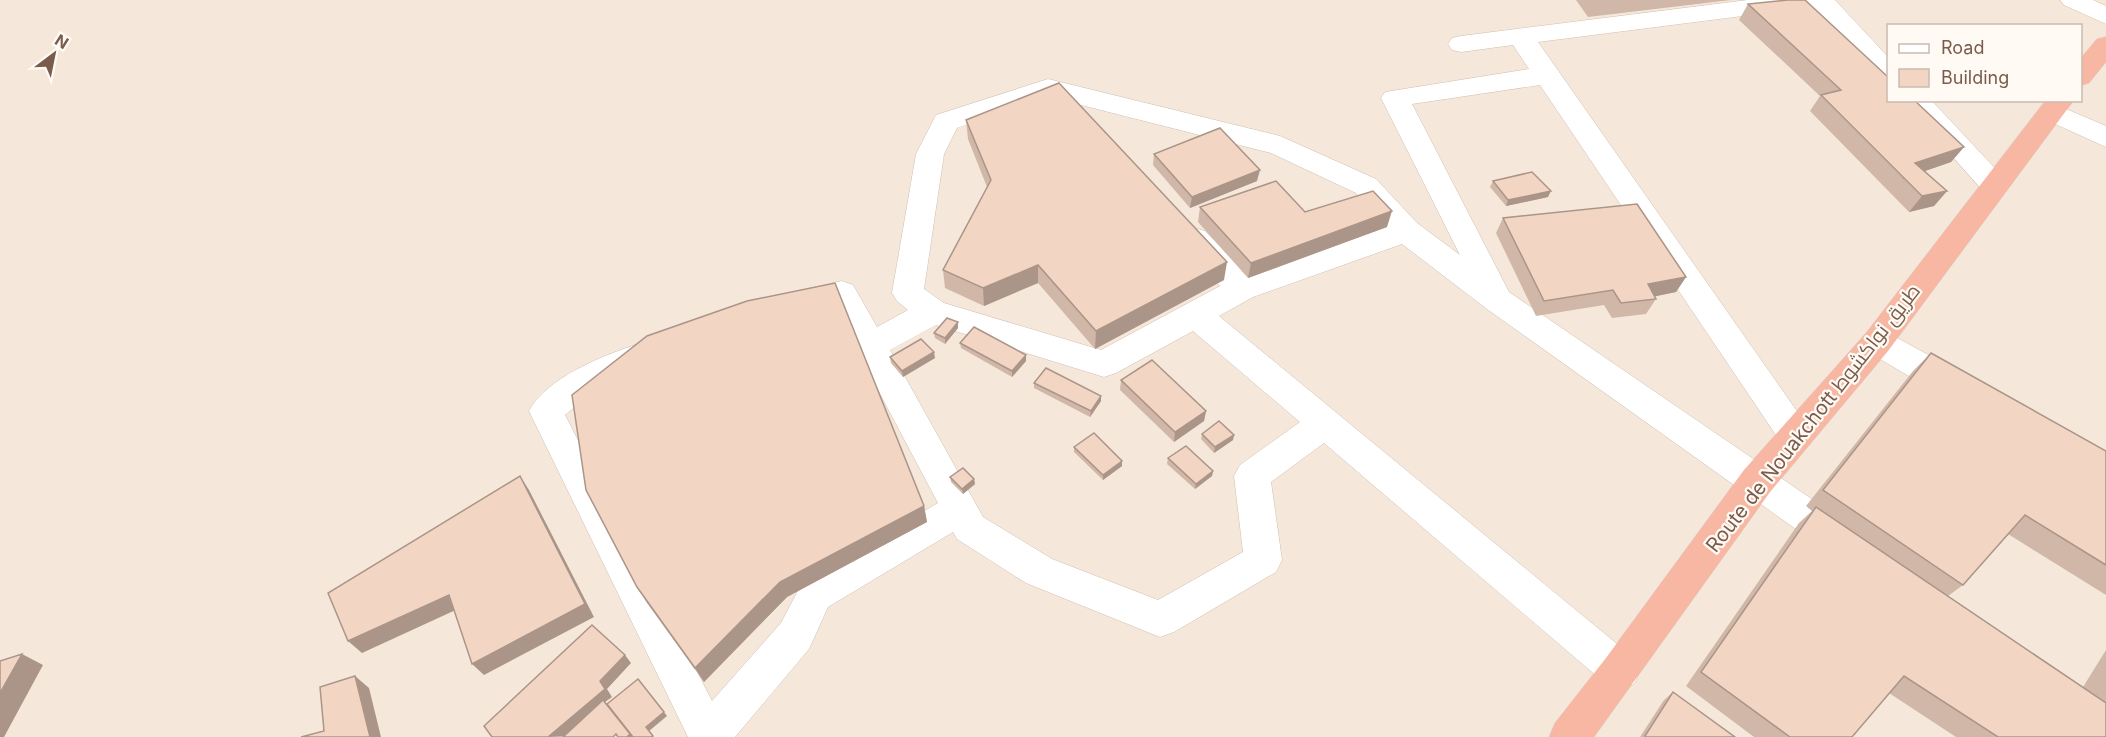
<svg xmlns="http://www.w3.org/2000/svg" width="2106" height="737" font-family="Inter,Cairo,sans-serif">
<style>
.residential{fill:#f5e8da;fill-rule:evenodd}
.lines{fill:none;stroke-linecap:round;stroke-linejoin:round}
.street-casing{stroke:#d1beb0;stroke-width:1}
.highway-casing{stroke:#dad1cd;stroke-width:1}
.street{fill:#fff;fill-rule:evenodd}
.highway{fill:#f7b7a3;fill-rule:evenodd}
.wall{fill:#d1b7a8}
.shaded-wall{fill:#aa9588}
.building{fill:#f3d5c3;stroke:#aa9588;stroke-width:1.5}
.labels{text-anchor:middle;stroke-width:4.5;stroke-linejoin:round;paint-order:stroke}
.street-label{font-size:20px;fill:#7a5c4d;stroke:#fffaf3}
</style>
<rect width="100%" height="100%" fill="#fdf6ec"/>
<path class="residential" d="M 0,0 L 2106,0 L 2106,737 L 0,737 ZM 1888,26 L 2080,26 L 2080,100 L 1888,100 Z"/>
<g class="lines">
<g class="street-casing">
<g id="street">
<path d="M 1748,0 L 1835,0 L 1888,57 L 1888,80 L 1879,78 L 1813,7 L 1538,42 L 1808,427 L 1813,437 L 1808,447 L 1796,451 L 1784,447 L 1540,85 L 1412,104 L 1509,292 L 1857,530 L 1862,542 L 1857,554 L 1844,558 L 1831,554 L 1487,309 L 1402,244 L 1253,297 L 1219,316 L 1634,658 L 1640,671 L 1634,684 L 1620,690 L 1606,684 L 1324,443 L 1271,482 L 1282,560 L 1276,572 L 1174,632 L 1160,637 L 1026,583 L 957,539 L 953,532 L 828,607 L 809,649 L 735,737 L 688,737 L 529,411 C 546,378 604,355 638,344 L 650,348 L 654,357 L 650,366 L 589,395 L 565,415 L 712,701 L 781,623 L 802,583 L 938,503 L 834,307 L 796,315 L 785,312 L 780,303 L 785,294 L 842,281 L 853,285 L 877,327 L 908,310 L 897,301 L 892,293 L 916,154 L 936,115 L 1048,79 L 1280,136 L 1376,179 L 1417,223 L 1460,255 L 1381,98 L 1385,92 L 1529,69 L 1513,45 L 1461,52 L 1452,50 L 1448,44 L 1452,38 L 1461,36 ZM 1043,99 C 1053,109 1059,114 1074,110 L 1077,104 L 1271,153 L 1356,193 L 1385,227 L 1247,275 L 1205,231 L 1194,228 L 1183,231 L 1179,239 L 1183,247 L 1220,286 L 1101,350 L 944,303 L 924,289 L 944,154 L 957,128 ZM 936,325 L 1104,377 L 1116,373 L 1193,331 L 1300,422 L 1240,465 L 1234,476 L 1243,552 L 1158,600 L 1052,559 L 983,517 L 890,350 Z"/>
<path d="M 2060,0 L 2093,0 L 2106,6 L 2106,24 L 2064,5 Z"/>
<path d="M 1902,100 L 1931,100 L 2005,179 L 2010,186 L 2005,193 L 1995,196 L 1985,193 Z"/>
<path d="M 2052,103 L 2106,126 L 2106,147 L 2042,118 L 2038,112 L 2042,106 Z"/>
<path d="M 1877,329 L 1888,333 L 1969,377 L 1974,387 L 1969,397 L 1957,400 L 1945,397 L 1866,351 L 1861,342 L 1866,333 Z"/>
</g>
</g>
<g class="highway-casing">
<g id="highway">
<path d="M 2106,37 L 2106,62 L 2089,83 L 2080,86 L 2080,59 L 2097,39 Z"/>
<path d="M 2046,100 L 2074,100 L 1888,351 L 1770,492 L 1594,737 L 1549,737 L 1555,723 L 1606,658 L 1744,470 L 1866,333 Z"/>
</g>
</g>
<use href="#street" class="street"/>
<use href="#highway" class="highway"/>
</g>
<g class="wall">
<path d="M 1576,0 L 1731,0 L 1588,17 Z"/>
<path d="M 1748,4 L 1964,147 L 1951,162 L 1925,171 L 1947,191 L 1934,206 L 1909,212 L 1810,111 L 1820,96 L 1739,20 Z"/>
<path d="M 966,120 L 1224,280 L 1095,349 L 1038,283 L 984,306 L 945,288 L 943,270 L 987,187 L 968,139 Z"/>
<path d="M 1154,154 L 1257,181 L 1190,208 L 1153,165 Z"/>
<path d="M 1493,181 L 1548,197 L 1506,206 L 1490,187 Z"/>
<path d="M 1200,207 L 1305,212 L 1387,227 L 1248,278 L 1198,222 Z"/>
<path d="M 1503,218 L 1686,277 L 1676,292 L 1654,296 L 1656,299 L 1646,314 L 1612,318 L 1604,305 L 1536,316 L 1496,233 Z"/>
<path d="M 958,322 L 958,328 L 945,344 L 935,338 L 934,333 Z"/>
<path d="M 960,343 L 1026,355 L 1026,361 L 1012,377 L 961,348 Z"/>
<path d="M 1931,353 L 2106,451 L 2106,595 L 2008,534 L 1963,585 L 1948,596 L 2083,687 L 2106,650 L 2106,737 L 1956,737 L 1889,693 L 1852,737 L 1754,737 L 1686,686 L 1799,523 L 1812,511 L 1806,506 L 1913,371 Z"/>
<path d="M 890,357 L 935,358 L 903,377 L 891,363 Z"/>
<path d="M 1121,380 L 1206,411 L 1204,421 L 1174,442 L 1120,390 Z"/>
<path d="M 1034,383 L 1101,396 L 1101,401 L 1090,417 L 1034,388 Z"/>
<path d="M 1202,434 L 1234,435 L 1233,440 L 1214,453 L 1201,439 Z"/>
<path d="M 1074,447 L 1122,466 L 1103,480 L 1074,452 Z"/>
<path d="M 1168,458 L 1213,471 L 1212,476 L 1195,489 L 1167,464 Z"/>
<path d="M 950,477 L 974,479 L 975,484 L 963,494 L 951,482 Z"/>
<path d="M 924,506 L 927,522 L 787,597 L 704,682 L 647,603 L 637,587 Z"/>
<path d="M 1673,692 L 1735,737 L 1640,737 L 1664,700 Z"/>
</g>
<g class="shaded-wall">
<path d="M 1964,147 L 1951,162 L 1902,179 L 1915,163 Z"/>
<path d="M 1260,170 L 1257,181 L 1190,208 L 1192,197 Z"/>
<path d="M 1551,191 L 1548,197 L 1506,206 L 1508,200 Z"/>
<path d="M 1947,191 L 1934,206 L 1909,212 L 1922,196 Z"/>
<path d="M 1392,211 L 1387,227 L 1248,278 L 1251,263 Z"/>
<path d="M 1227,262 L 1224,280 L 1095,349 L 1096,331 Z"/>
<path d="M 1038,265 L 1038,283 L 984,306 L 983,288 Z"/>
<path d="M 1686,277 L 1676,292 L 1638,300 L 1648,284 Z"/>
<path d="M 958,322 L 958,328 L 945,344 L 945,338 Z"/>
<path d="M 934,352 L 935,358 L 903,377 L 902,371 Z"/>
<path d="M 1026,355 L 1026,361 L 1012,377 L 1012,371 Z"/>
<path d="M 1101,396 L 1101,401 L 1090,417 L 1091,411 Z"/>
<path d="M 1206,411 L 1204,421 L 1174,442 L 1175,432 Z"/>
<path d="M 1234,435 L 1233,440 L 1214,453 L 1215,447 Z"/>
<path d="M 1122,461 L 1122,466 L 1103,480 L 1103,475 Z"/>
<path d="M 1213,471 L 1212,476 L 1195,489 L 1196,484 Z"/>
<path d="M 520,476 L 529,490 L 594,617 L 484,675 L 472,664 Z"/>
<path d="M 974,479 L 975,484 L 963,494 L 962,489 Z"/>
<path d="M 924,506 L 927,522 L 787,597 L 704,682 L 695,668 L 780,582 Z"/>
<path d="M 449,595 L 460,608 L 362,653 L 348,641 Z"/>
<path d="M 22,654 L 43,665 L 4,737 L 0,737 L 0,693 Z"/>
<path d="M 625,655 L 631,663 L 607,689 L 612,697 L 605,702 L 633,737 L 627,737 L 630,734 L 548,737 Z"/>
<path d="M 355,676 L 369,688 L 381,737 L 370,737 Z"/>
<path d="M 664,712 L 667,716 L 649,731 L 646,727 Z"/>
</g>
<g class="building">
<path d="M 1788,0 L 1805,0 L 1888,77 L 1888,100 L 1914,100 L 1964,147 L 1915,163 L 1947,191 L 1922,196 L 1821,95 L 1841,90 L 1748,4 Z"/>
<path d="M 1059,83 L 1227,262 L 1096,331 L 1038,265 L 983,288 L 943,270 L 991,180 L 966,120 Z"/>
<path d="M 1220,128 L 1260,170 L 1192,197 L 1154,154 Z"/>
<path d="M 1532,172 L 1551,191 L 1508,200 L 1493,181 Z"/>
<path d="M 1276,181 L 1305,212 L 1373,191 L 1392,211 L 1251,263 L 1200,207 Z"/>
<path d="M 1637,204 L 1686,277 L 1648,284 L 1656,299 L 1621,303 L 1613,290 L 1544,301 L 1503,218 Z"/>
<path d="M 835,283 L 924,506 L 780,582 L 695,668 L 637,587 L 586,490 L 572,395 L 647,336 L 747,301 Z"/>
<path d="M 947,318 L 958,322 L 945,338 L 934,333 Z"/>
<path d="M 974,327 L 1026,355 L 1012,371 L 960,343 Z"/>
<path d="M 921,339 L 934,352 L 902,371 L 890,357 Z"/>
<path d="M 1931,353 L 2106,451 L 2106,565 L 2025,515 L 1963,585 L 1823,490 Z"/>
<path d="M 1152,360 L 1206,411 L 1175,432 L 1121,380 Z"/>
<path d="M 1046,368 L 1101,396 L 1091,411 L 1034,383 Z"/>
<path d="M 1219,421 L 1234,435 L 1215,447 L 1202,434 Z"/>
<path d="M 1094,433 L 1122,461 L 1103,475 L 1074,447 Z"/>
<path d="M 1186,446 L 1213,471 L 1196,484 L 1168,458 Z"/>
<path d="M 963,468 L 974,479 L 962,489 L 950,477 Z"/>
<path d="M 520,476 L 585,604 L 472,664 L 449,595 L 348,641 L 328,593 Z"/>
<path d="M 1816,507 L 2106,703 L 2106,737 L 1998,737 L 1904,676 L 1852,737 L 1790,737 L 1701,672 Z"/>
<path d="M 592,625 L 625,655 L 600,681 L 605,689 L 548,737 L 492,737 L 484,726 Z"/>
<path d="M 22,654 L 0,693 L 0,661 Z"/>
<path d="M 355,676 L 370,737 L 301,737 L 324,731 L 320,687 Z"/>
<path d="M 638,679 L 664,712 L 646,727 L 653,736 L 651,737 L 633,737 L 607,704 Z"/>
<path d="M 1673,692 L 1735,737 L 1646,737 L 1645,736 Z"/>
<path d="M 603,700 L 630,734 L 627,737 L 618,737 L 616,734 L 613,737 L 563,737 Z"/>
</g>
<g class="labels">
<g class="street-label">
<text transform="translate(1813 418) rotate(-52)" y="7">Route de Nouakchott طريق نواكشوط</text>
</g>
</g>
<rect x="1887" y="24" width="195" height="78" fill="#fffaf3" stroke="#cabbb1" stroke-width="1.5"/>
<rect x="1899" y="44" width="30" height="9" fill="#ffffff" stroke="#cabbb1" stroke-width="1.5"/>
<text x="1941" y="54" font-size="18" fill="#7a5c4d">Road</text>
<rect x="1899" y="69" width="30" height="18" fill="#f3d5c3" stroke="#cabbb1" stroke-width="1.5"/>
<text x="1941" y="84" font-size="18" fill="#7a5c4d">Building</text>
<g transform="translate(54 54) rotate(32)" stroke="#fffaf3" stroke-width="4.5" paint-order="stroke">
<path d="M0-4.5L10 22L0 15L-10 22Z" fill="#7a5c4d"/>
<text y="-9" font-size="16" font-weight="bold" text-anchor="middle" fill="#7a5c4d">N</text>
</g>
</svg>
